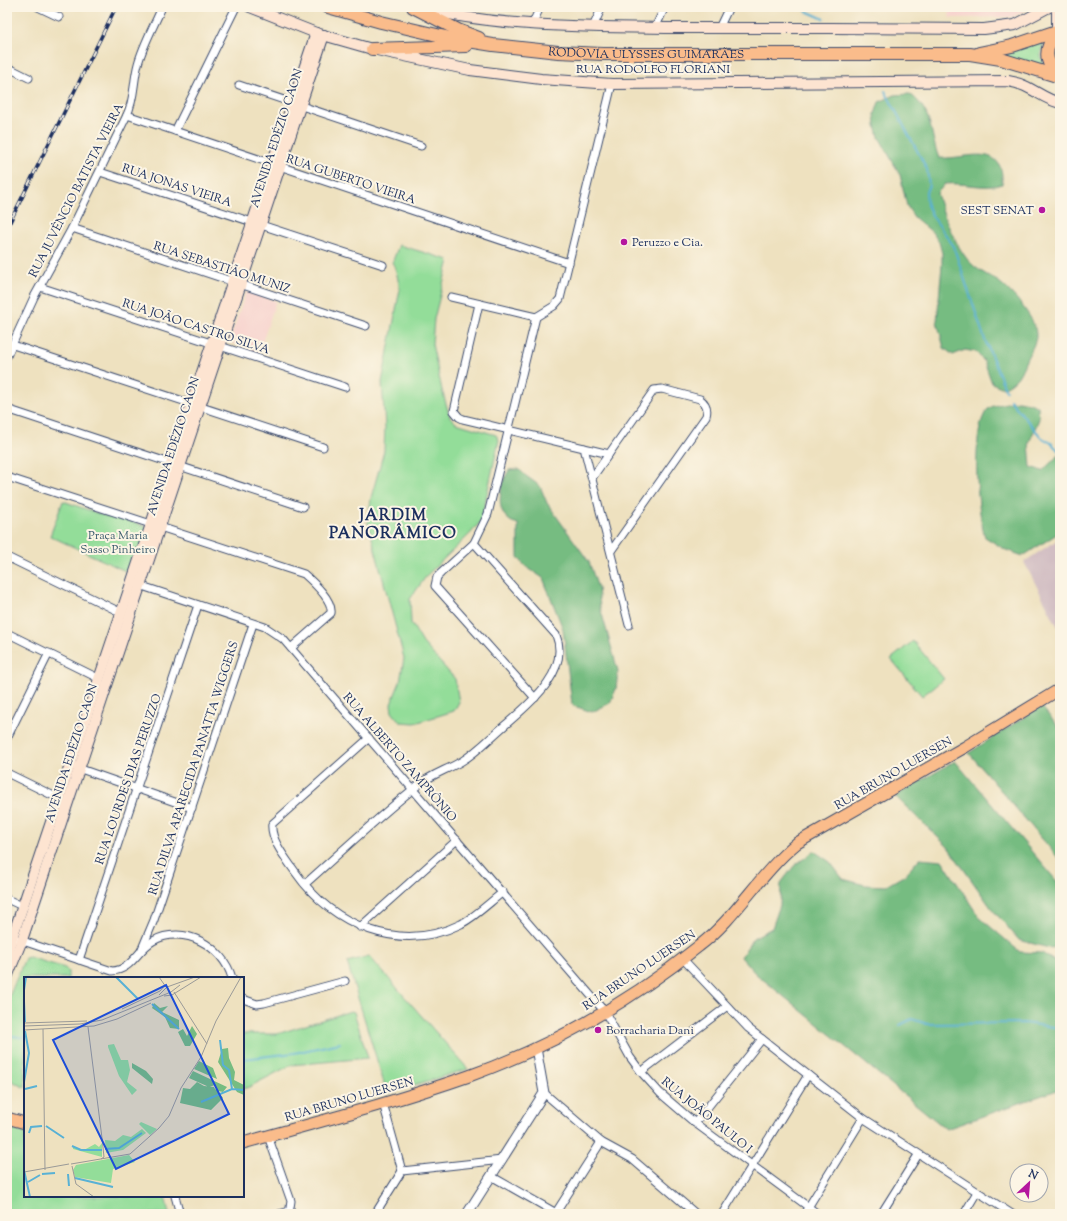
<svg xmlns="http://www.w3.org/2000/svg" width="1067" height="1221" font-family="'Sorts Mill Goudy',serif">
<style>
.built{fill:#f7d0cc}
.industrial{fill:#d2bec3}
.green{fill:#93dd99;stroke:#57867c}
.forest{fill:#76bc81;stroke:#487670}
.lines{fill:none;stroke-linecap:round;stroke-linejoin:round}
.stream{stroke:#58b1d5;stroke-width:2}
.minor-casing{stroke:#3b4a6d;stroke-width:9}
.tertiary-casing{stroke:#3b4a6d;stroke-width:11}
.secondary-casing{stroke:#3b4a6d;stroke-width:12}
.primary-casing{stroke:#3b4a6d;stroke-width:13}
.trunk-casing{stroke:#3b4a6d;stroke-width:14}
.minor{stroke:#fff;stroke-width:7}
.tertiary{stroke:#fff;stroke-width:9}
.secondary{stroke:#fde4d1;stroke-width:10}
.primary{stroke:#fabc8b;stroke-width:11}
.trunk{stroke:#fabc8b;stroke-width:12}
.rail-casing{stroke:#1b2f5e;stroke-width:3.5}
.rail{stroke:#fcf5e5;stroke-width:2;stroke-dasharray:6;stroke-linecap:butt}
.poi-dot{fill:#b5179e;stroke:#fcf5e5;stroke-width:1.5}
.labels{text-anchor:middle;stroke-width:4;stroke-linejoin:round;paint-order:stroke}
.street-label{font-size:12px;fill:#1b2f5e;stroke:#fcf5e5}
.poi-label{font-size:12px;fill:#1b2f5e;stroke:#fcf5e5;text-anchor:start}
.park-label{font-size:12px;fill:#395a6d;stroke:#fcf5e5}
.district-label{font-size:16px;font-weight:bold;letter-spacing:1px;fill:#1b2f5e;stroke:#fcf5e5}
.inset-river{fill:none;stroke:#58b1d5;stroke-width:2}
.inset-road{fill:none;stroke:#9a9a98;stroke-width:1}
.view{fill:#1d4ed8;fill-opacity:0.15;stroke:#1d4ed8;stroke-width:2}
.inset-edge{fill:none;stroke:#1b2f5e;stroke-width:2}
</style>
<rect width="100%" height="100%" fill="#fcf5e5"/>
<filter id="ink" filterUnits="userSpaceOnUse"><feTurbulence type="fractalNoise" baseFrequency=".025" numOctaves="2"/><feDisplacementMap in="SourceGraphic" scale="8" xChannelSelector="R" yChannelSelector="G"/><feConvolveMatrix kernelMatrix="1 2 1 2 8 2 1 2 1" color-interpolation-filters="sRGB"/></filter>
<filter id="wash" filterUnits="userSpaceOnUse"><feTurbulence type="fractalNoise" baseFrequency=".012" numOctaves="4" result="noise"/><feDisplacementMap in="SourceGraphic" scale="16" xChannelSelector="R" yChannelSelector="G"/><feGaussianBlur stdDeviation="0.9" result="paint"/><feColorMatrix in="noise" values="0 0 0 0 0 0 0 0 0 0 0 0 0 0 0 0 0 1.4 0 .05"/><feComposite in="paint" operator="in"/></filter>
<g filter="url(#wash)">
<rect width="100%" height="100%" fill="#eee1bf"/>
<g class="built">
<path d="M 948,7 L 1032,7 L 1013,17 L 950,18 Z"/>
<path d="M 246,292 L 276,301 L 259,352 L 229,342 Z"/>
</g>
<path class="industrial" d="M 1060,538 L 1060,631 L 1024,562 Z"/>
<g class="green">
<path d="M 1059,37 L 1060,37 L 1060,71 L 1050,57 Z"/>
<path d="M 1048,38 C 1039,47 1039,58 1046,68 L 1000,56 Z"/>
<path d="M 399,245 L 449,260 L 434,319 L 432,344 L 442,390 L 450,417 L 456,423 L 496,435 L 499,440 L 481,521 L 470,534 L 427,575 L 410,599 L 411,623 L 423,643 L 455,679 L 459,702 L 454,711 L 415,723 L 400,722 L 392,712 L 391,704 L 400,682 L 404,658 L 368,523 L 371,498 L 384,451 L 385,427 L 382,382 L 400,289 L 395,266 L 392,263 Z"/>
<path d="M 63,501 L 108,517 L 112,515 L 148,527 L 132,574 L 50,536 Z"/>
<path d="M 913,641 L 944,679 L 922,696 L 891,659 Z"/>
<path d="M 369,956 L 468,1069 L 387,1093 L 347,962 Z"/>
<path d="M 29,957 L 65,968 L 68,971 L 68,978 L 25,978 L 25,1088 L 7,1078 L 7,1002 L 25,958 Z"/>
<path d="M 351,1011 L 354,1012 L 368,1058 L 291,1065 L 249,1087 L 243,1089 L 243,1034 L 277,1034 Z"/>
<path d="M 7,1128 L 25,1133 L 25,1196 L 165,1196 L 169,1214 L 7,1213 Z"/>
</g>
<g class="forest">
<path d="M 910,94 C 934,112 929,133 939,158 C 965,160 1005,140 1002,184 C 984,190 964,182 945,184 L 937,193 C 941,211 955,244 967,259 C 976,270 988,275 999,282 C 1012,292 1037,319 1036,336 C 1036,343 1030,352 1027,358 C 1020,374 1019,380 1003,388 L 992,383 L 984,361 L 976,352 L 965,350 L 953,355 L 944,348 L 937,321 L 942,265 L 942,253 L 939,242 L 932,232 L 914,217 L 907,206 L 900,175 L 879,137 L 876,126 L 875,114 L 879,102 L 895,95 Z"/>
<path d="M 1018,401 L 1030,403 L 1038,407 L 1039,419 L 1029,443 L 1031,467 L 1042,471 L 1060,454 L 1060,532 L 1023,556 L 1006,550 L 985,537 C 977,513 970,428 988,409 C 994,404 1010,403 1018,401 Z"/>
<path d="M 519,469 L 526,476 L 540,486 L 547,503 L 589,562 L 598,588 L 600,607 L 618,671 L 616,689 L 610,703 L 592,712 L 574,706 L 572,704 L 563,629 L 543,578 L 525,566 L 518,557 L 518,524 C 515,523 511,522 509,520 C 494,508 501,484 509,470 Z"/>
<path d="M 1041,706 L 1060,729 L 1060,860 L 969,753 Z"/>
<path d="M 955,761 L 1060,885 L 1060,947 L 1049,948 L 1019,940 L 992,909 L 948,847 L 895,796 Z"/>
<path d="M 814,851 L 830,862 L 843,879 L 865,885 L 886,886 L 905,875 L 920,858 L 942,860 L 979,917 L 1020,952 L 1042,953 L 1057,963 L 1056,985 L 1060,993 L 1060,1089 L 946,1129 L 755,973 L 741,957 L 753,938 L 772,928 L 780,905 L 781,883 L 794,866 Z"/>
</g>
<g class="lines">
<g class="stream">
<path d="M 803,7 L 806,11 L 824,19"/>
<path d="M 885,91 L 927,169 L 929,185 L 926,192 L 927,205 L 933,217 L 953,245 L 985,340 L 1006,391"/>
<path d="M 1010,400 L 1041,437 L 1051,443 L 1060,452"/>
<path d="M 900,1025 L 912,1019 L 927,1024 L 1024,1023 L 1060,1028"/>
<path d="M 7,1035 L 25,1038"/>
<path d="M 243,1059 L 294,1053 L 340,1043"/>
</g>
</g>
</g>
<g filter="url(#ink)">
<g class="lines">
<g class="minor-casing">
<g id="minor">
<path d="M 38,7 L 59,17"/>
<path d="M 533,23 L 540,7"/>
<path d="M 593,27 L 602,7"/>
<path d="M 655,28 L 665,7"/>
<path d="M 719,28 L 729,7"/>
<path d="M 7,67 L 29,78"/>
<path d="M 239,85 L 421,146"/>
<path d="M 127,115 L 569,263"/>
<path d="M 175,131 L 236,7"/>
<path d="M 100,172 L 383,265"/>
<path d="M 72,228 L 366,326"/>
<path d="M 40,287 L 345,387"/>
<path d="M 451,297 L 536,317"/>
<path d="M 479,304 L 454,411 L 459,417 L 463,419 L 584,448 L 629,625"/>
<path d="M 536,317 L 554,306 L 560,299 L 612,84"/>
<path d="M 13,345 L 323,447"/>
<path d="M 7,356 L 34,297 L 72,228 L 127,115 C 135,98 133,82 138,64 C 143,45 154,26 162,7"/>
<path d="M 7,409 L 303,507"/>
<path d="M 584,448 L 609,454"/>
<path d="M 7,477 L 304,574 C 313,582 333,600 331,613 L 291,648"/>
<path d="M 592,478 L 654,390 L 662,389 L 700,399 C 707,404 708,409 706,416 L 611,551"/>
<path d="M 7,557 L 122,613"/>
<path d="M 136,584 L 265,627 L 283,639 L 605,1012 L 630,1057 L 641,1072 L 660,1093 L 695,1123 L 818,1214"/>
<path d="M 7,633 L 100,679"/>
<path d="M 535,698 L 435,586 L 437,577 L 441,573 L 474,543 L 488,514 L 536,317"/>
<path d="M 7,738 L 49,653"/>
<path d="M 369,738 L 272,824 C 270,840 287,860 296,873 C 333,926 400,954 461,924 C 476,916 489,903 503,892"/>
<path d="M 75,767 L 192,808"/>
<path d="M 7,773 L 60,799"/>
<path d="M 305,884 C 342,851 378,817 417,786 C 430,775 447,770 462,761 C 477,752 490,738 504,726 C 528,705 571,672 556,635 L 474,543"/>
<path d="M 7,899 L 24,907"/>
<path d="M 360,927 L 457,840"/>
<path d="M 17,939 L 112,971 C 132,970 137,950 153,941 C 184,924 223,946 232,978"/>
<path d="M 141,951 L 154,920 L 253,624"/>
<path d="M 683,959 L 748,1028 L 863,1118 L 1012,1214"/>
<path d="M 79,960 L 198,605"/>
<path d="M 243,999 L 257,1004 L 264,1003 L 345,981"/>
<path d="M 641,1072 L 726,1007"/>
<path d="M 544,1093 L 601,1142 L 632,1159 L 696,1214"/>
<path d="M 695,1123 L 762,1039"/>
<path d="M 268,1136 L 291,1201 L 289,1214"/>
<path d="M 402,1171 L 502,1160"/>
<path d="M 491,1176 L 558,1214"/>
<path d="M 175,1196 L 180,1214"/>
<path d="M 279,1214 L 290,1211"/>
<path d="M 375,1214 L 402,1171 L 383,1103"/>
<path d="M 555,1214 L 601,1142"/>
<path d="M 722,1214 L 808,1075"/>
<path d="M 804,1214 L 863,1118"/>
<path d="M 881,1214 L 918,1155"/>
<path d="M 964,1214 L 977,1192"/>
</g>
</g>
<g class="tertiary-casing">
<path id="tertiary" d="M 467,1214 L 544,1093 L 536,1048"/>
</g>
<g class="secondary-casing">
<g id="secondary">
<path d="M 250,7 L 316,33 L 372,49 L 470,70 L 541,79 L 612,84 L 1008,81 C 1032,85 1040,98 1060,103"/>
<path d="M 1057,7 L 1057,31"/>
<path d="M 424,9 C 502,28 595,27 676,28 C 779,28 881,28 984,29 L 1015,25 L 1049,7"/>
<path d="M 7,953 L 316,33"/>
<path d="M 7,977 L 22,940 L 324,35"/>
</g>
</g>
<g class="primary-casing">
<g id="primary">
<path d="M 7,1118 L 25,1123"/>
<path d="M 243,1143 C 318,1122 395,1102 469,1076 C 552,1046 631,1001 699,946 C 737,917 760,873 797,843 L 965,747 L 1060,689"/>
</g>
</g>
<g class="trunk-casing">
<g id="trunk">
<path id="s1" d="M 328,7 L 381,22 L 450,38 L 493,45 L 558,52 L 603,54 L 970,54 L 1001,59 L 1060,77"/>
<path d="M 413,7 L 458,30 L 479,38"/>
<path d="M 1057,31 C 1045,47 1042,62 1060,75"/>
<path d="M 372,49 L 466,46"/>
<path d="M 979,53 L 1012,46 L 1060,30"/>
</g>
</g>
<use href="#minor" class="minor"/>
<use href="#tertiary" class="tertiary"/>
<use href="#secondary" class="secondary"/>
<use href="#primary" class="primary"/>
<use href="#trunk" class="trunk"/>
<g class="rail-casing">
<path id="rail" d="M 7,228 L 116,7"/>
</g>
<use href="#rail" class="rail"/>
</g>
</g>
<g class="poi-dot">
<circle cx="1042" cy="210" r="4"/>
<circle cx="624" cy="242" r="4"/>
<circle cx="598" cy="1030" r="4"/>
</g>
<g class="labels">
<g class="street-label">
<text dy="4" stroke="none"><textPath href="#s1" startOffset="323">RODOVIA ULYSSES GUIMARÃES</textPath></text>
<text x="653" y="73">RUA RODOLFO FLORIANI</text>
<text transform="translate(276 138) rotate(-72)" y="4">AVENIDA EDÉZIO CAON</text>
<text transform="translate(351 179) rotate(18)" y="4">RUA GUBERTO VIEIRA</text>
<text transform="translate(177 185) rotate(18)" y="4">RUA JONAS VIEIRA</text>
<text transform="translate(76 190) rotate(-63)" y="4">RUA JUVÊNCIO BATISTA VIEIRA</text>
<text transform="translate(222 267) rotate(18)" y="4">RUA SEBASTIÃO MUNIZ</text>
<text transform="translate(196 326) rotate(18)" y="4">RUA JOÃO CASTRO SILVA</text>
<text transform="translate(173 446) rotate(-72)" y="4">AVENIDA EDÉZIO CAON</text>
<text transform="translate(71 753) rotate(-72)" y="4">AVENIDA EDÉZIO CAON</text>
<text transform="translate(400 757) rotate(49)" y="4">RUA ALBERTO ZAMPRÔNIO</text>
<text transform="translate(193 768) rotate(-72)" y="4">RUA DILVA APARECIDA PANATTA WIGGERS</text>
<text transform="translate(893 773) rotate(-30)" y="4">RUA BRUNO LUERSEN</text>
<text transform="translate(128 779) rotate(-71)" y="4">RUA LOURDES DIAS PERUZZO</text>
<text transform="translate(639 970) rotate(-34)" y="4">RUA BRUNO LUERSEN</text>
<text transform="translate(349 1099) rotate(-16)" y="4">RUA BRUNO LUERSEN</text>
<text transform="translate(707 1115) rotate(39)" y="4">RUA JOÃO PAULO I</text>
</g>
<g class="poi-label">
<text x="1034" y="214" text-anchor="end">SEST SENAT</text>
<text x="632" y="246">Peruzzo e Cia.</text>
<text x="606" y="1034">Borracharia Dani</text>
</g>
<g class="park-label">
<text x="118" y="539">Praça Maria<tspan x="118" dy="14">Sasso Pinheiro</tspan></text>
</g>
<g class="district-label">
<text x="393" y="520">JARDIM<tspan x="393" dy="18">PANORÂMICO</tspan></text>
</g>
</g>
<g transform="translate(24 977)">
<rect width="220" height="220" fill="#eee1bf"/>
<path d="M 90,67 L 97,83 L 104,83 L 106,93 L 103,105 L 113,113 L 108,118 L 95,99 L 84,70 L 84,68 ZM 117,145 L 133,152 L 126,158 L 115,147 ZM 118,152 L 122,156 L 99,173 L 82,176 L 81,163 L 91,164 L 99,158 L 107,160 ZM 78,166 L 78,180 L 49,172 L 49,170 L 60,173 L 71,167 L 75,170 ZM 105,178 L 111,185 L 89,192 L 87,206 L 51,200 L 49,193 L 52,188 Z" fill="#93dd99"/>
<path d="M 130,26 L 136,31 L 144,29 L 138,35 L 155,43 L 155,52 L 146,51 L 141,40 L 128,31 ZM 168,49 L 173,57 L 166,69 L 161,69 L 154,55 L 159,52 L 163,59 ZM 204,71 L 205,81 L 211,95 L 210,103 L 220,108 L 220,118 L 213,115 L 194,85 L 198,72 ZM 175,84 L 189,91 L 193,102 L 170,92 ZM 108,86 L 122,94 L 129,102 L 128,107 L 108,91 ZM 169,94 L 203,110 L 199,115 L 194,114 L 199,121 L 187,133 L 156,126 L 159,111 L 166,112 L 173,105 L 180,109 L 190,110 L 191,112 L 194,114 L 191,108 L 185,110 L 165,101 Z" fill="#76bc81"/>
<path class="inset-river" d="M 92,0 L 114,22M 0,13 L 2,0M 0,24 L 1,45M 128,27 L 155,52M 196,63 L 199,88 L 205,93 L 208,112M 0,105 L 5,76 L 1,54M 1,112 L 13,109M 177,125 L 208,112 L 220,113M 22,149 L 40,161M 5,156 L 7,150 L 18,149M 48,169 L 57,173 L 78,173M 81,172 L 95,171 L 118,156M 0,193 L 6,220M 18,197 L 31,196M 44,197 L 45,209M 51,201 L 89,210M 4,205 L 16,198"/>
<path class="inset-road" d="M 135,0 L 142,10M 150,15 L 183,67M 135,18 L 143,10 L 171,0M 140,19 L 148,18 L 177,0M 98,32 L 136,14 L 141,8M 0,46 L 63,44M 0,49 L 56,47 L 78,43 L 147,15 L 156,8M 64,50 L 78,161 L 80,180 L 77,182M 19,52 L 21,193M 0,53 L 70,49 L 93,42 L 127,26M 47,187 L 106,177 L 135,151 L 145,139 L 157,111 L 177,80 L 192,44 L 217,0M 48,189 L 52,207 L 70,220M 0,195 L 45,187"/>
<path class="view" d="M 142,8 L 205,137 L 92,192 L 29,63 Z"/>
<rect width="220" height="220" class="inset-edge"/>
</g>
<rect width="1067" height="1221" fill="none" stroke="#fcf5e5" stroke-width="24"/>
<g transform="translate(1029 1183) rotate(26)"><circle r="19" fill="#fcf5e5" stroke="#a2a6af"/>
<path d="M0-3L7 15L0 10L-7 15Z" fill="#b5179e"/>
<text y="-6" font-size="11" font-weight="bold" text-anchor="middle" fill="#1b2f5e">N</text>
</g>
</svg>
